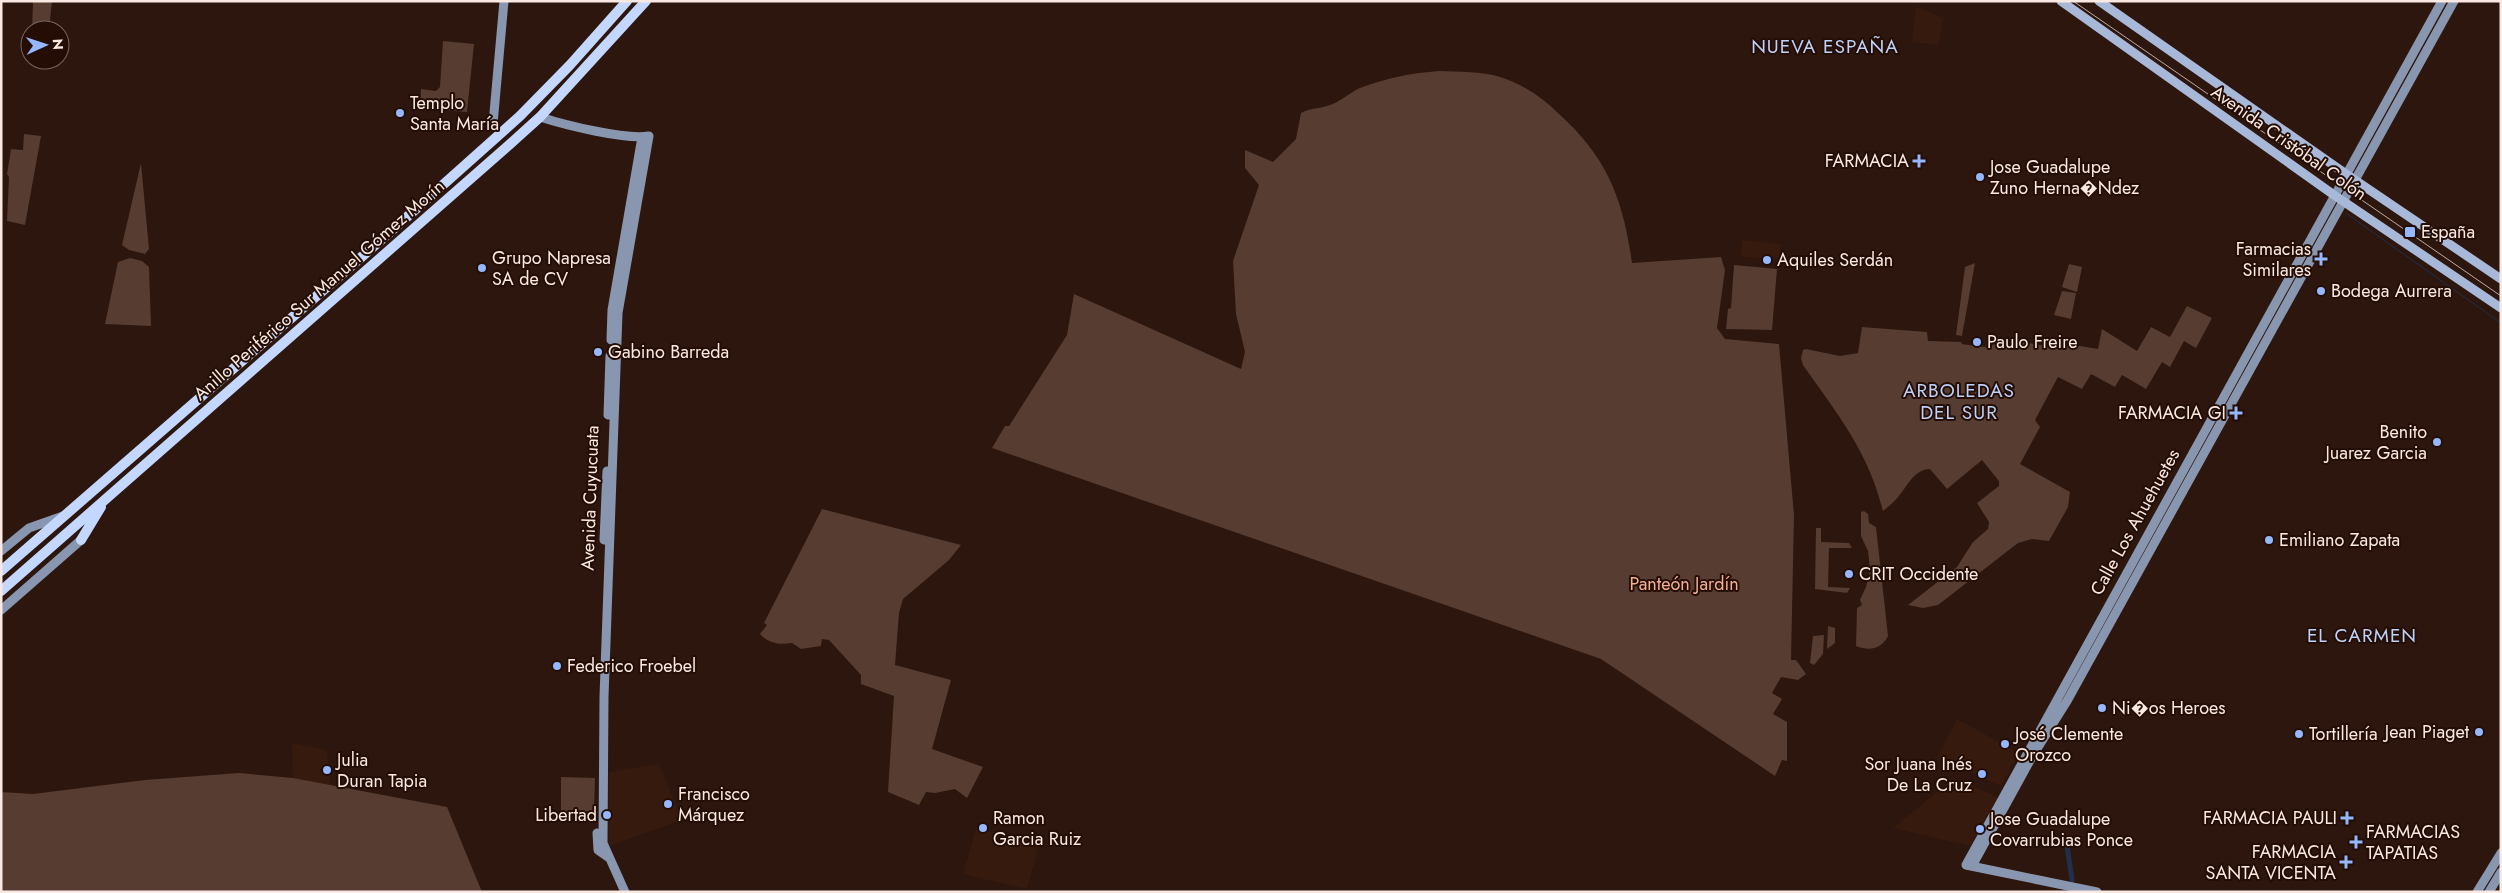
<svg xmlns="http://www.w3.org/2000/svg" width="2502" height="893" font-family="Jost,sans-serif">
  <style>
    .built { fill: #371a0e }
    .green { fill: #563c31 }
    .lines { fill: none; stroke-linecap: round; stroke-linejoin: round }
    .stream { stroke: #212f4e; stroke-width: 1 }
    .canal { stroke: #212f4e; stroke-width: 5 }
    .secondary { stroke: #8996af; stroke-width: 9 }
    .primary { stroke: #a8b8d9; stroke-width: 9 }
    .highway { stroke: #c4d8ff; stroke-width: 10 }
    .tram { stroke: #bdaaa3; stroke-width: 1 }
    .poi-dot { fill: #94b7fd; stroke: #230d05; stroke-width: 2 }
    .labels { text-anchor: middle; stroke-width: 4; stroke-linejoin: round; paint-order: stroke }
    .poi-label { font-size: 18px; fill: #fae9e3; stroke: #230d05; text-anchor: start }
    .street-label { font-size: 18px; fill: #fae9e3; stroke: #230d05 }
    .park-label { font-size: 18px; fill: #f4b095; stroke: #230d05 }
    .neighbourhood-label { font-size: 19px; letter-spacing: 1px; fill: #bdd1f9; stroke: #230d05 }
  </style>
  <rect width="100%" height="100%" fill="#2d160d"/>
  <!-- built -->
  <path class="built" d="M 1916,6 L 1943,18 L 1939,45 L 1912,42 Z
    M 1742,240 L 1781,244 L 1779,259 L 1741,257 Z
    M 1957,719 L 2019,753 L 2001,786 L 1937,758 Z
    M 292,743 L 327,750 L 330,785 L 293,778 Z
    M 659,764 L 682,820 L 609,846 L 609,772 Z
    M 1954,778 L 1998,797 L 1970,846 L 1893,828 Z
    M 976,828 L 1040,842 L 1027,889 L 963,874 Z"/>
  <!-- green -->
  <path class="green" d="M 33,1 L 52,1 L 49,30 L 32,30 Z
    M 443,41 L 474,44 L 467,112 L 420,108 L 421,89 L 436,91 L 440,87 Z
    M 1439,71 C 1459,72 1481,71 1500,77 C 1522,84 1542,97 1558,113 C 1607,157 1623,198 1632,263 L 1721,257 L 1725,270 L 1717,328 L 1725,339 L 1779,344 L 1794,515 L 1791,660 L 1796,660 L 1806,674 L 1798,680 L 1781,677 L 1772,693 L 1782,699 L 1773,714 L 1787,722 L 1787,761 L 1782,760 L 1775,776 L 1601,659 L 992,448 L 1005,426 L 1009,426 L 1067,335 L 1074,294 L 1241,369 L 1245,352 L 1236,314 L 1233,261 L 1259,185 L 1245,168 L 1245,150 L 1273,162 L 1296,139 L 1301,113 C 1310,108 1317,109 1327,106 C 1339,103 1349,93 1360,88 C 1386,78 1412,73 1439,71 Z
    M 24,134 L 41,136 L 25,225 L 7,221 L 9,177 L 7,174 L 11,149 L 23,150 Z
    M 141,163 L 149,249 L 145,254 L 129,250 L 122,245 Z
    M 130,258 L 142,261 L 149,267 L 151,326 L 105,324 L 118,262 Z
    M 1975,263 L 1962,336 L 1956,335 L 1965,267 Z
    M 2069,264 L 2082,267 L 2077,292 L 2062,287 Z
    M 1734,265 L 1777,269 L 1772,330 L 1726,329 L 1728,309 L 1731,308 Z
    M 2062,291 L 2076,293 L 2071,319 L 2054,315 Z
    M 2187,306 L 2212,318 L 2196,348 L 2184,341 L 2170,367 L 2162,362 L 2146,389 L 2122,375 L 2115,387 L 2091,374 L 2082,389 L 2058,377 L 2035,420 L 2040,427 L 2020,464 L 2070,492 L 2068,507 L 2049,541 L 2032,539 L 2018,543 L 1938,605 L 1923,608 L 1908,605 L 1957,567 L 1973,542 L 1988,529 L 1989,522 L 1977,503 L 1999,486 L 1999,481 L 1982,460 L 1947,489 L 1930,469 C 1914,469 1907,487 1898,497 C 1894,502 1888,507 1883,511 C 1868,451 1838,415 1803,365 L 1801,358 L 1803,350 L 1806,349 L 1840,356 L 1858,353 L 1862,327 L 1927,332 L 1928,341 L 1961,342 L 1962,344 L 1991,348 L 1996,337 L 2062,349 L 2068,344 L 2098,349 L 2102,329 L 2137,351 L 2151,327 L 2170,337 Z
    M 822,509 L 961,545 L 949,560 L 903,599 L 899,613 L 895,665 L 951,680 L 932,749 L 983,767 L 967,798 L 955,789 L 935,793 L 926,792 L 919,805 L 888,792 L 894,696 L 861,684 L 861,675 L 829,640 L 822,639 L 821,646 L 801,649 L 792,643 C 780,645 769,644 760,634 L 767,625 L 764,623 Z
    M 1864,511 L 1868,514 L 1869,523 L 1876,527 L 1888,636 C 1881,650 1869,651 1856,646 L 1857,608 L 1862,605 L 1860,600 L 1866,587 L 1870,570 L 1868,551 L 1861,536 L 1861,512 Z
    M 1816,528 L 1821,528 L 1821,542 L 1849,543 L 1852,548 L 1829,548 L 1828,587 L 1850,588 L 1847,593 L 1815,589 Z
    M 1828,626 L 1835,628 L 1835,643 L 1827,649 Z
    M 1824,635 L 1823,654 L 1814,665 L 1810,663 L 1813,636 Z
    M 239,773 L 293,778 L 447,807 L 482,892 L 1,892 L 1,792 L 33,794 L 145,780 Z
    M 561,777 L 595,778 L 594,811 L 561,813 Z"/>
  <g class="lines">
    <!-- stream -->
    <path class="stream" d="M 2347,214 L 2501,323"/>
    <!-- canal -->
    <path class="canal" d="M 2067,846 L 2072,880"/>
    <!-- secondary -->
    <path class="secondary" d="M 540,117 C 565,125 625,140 649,136 L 618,313 L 604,697 L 603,843 L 625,892
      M 493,124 L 504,1
      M 611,340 L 612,310 L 642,137
      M 608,415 L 610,356
      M 604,540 L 607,471
      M 1,551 L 29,528 L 63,516
      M 1,610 L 81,540
      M 597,833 L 598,850 L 608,857
      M 1972,866 L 2033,755 L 2067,701 L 2454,1
      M 2097,892 L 1966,865 L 2442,1
      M 2477,892 L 2501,853
      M 2489,892 L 2501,872"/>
    <!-- primary -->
    <path class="primary" d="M 2061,1 L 2334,195 L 2501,308
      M 2099,1 L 2346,174 L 2501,279"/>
    <!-- highway -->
    <path class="highway" d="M 81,540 L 101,507
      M 1,571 L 389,233 L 520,116 L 570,65 L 627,1
      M 1,591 L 509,145 L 540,117 L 646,1"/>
    <!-- tram -->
    <path class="tram" d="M 2073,1 L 2501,296"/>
  </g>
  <!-- markers -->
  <g class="poi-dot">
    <circle cx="400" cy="113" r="5"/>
    <path d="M1916.5 153.5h5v5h5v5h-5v5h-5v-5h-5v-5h5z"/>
    <circle cx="1980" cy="177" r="5"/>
    <rect x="2404" y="226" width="12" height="12" rx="2.5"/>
    <path d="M2318.5 251.5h5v5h5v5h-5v5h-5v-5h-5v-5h5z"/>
    <circle cx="1767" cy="260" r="5"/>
    <circle cx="482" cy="268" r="5"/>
    <circle cx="2321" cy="291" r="5"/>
    <circle cx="1977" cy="342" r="5"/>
    <circle cx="598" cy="352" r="5"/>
    <path d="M2233.5 405.5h5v5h5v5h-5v5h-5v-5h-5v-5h5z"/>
    <circle cx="2437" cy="442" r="5"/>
    <circle cx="2269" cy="540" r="5"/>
    <circle cx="1849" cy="574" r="5"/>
    <circle cx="557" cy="666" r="5"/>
    <circle cx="2102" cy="708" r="5"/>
    <circle cx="2479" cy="732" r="5"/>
    <circle cx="2299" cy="734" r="5"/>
    <circle cx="2005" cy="744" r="5"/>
    <circle cx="327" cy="770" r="5"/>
    <circle cx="1982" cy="774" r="5"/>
    <circle cx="668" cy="804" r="5"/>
    <circle cx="607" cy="815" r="5"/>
    <path d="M2344.5 810.5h5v5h5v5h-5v5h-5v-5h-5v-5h5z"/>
    <circle cx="983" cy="828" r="5"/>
    <circle cx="1980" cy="829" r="5"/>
    <path d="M2353.5 834.5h5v5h5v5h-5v5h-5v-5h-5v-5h5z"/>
    <path d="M2343.5 854.5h5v5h5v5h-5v5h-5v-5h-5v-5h5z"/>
  </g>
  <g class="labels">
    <!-- poi labels -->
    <g class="poi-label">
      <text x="410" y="109">Templo<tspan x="410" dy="21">Santa María</tspan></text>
      <text x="1909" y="167" text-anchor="end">FARMACIA</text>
      <text x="1990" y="173">Jose Guadalupe<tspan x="1990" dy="21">Zuno Herna�Ndez</tspan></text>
      <text x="2421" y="238">España</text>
      <text x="2311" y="255" text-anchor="end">Farmacias<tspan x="2311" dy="21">Similares</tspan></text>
      <text x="492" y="264">Grupo Napresa<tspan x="492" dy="21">SA de CV</tspan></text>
      <text x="1777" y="266">Aquiles Serdán</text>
      <text x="2331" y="297">Bodega Aurrera</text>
      <text x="1987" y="348">Paulo Freire</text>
      <text x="608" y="358">Gabino Barreda</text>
      <text x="2226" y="419" text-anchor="end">FARMACIA GI</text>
      <text x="2427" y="438" text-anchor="end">Benito<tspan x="2427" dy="21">Juarez Garcia</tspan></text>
      <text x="2279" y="546">Emiliano Zapata</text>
      <text x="1859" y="580">CRIT Occidente</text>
      <text x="567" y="672">Federico Froebel</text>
      <text x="2112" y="714">Ni�os Heroes</text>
      <text x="2469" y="738" text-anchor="end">Jean Piaget</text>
      <text x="2015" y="740">José Clemente<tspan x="2015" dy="21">Orozco</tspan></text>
      <text x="2309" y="740">Tortillería</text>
      <text x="337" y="766">Julia<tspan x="337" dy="21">Duran Tapia</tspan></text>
      <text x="1972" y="770" text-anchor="end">Sor Juana Inés<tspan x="1972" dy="21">De La Cruz</tspan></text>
      <text x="678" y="800">Francisco<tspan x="678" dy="21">Márquez</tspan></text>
      <text x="597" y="821" text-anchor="end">Libertad</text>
      <text x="993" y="824">Ramon<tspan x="993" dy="21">Garcia Ruiz</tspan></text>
      <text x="2337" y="824" text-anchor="end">FARMACIA PAULI</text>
      <text x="1990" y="825">Jose Guadalupe<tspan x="1990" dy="21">Covarrubias Ponce</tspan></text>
      <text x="2366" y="838">FARMACIAS<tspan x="2366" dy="21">TAPATIAS</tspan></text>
      <text x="2336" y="858" text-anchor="end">FARMACIA<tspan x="2336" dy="21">SANTA VICENTA</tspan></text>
    </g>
    <!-- street labels -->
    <g class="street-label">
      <text transform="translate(2289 143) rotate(35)" y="6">Avenida Cristóbal Colón</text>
      <text transform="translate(319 290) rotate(-41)" y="6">Anillo Periférico Sur Manuel Gómez Morín</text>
      <text transform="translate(590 498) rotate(-88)" y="6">Avenida Cuyucuata</text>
      <text transform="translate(2135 522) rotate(-61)" y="6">Calle Los Ahuehuetes</text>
    </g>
    <!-- park labels -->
    <g class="park-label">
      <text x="1684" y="590">Panteón Jardín</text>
    </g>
    <!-- neighbourhood labels -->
    <g class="neighbourhood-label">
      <text x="1825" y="53">NUEVA ESPAÑA</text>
      <text x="1959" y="397">ARBOLEDAS<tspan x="1959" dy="22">DEL SUR</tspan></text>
      <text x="2362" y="642">EL CARMEN</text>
    </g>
  </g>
  <!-- border -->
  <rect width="2502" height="893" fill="none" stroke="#fae9e3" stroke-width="5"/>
  <!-- north arrow -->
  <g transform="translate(45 45) rotate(87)"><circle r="24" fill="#230d05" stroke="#79655e"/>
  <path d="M0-4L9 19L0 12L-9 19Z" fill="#94b7fd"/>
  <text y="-8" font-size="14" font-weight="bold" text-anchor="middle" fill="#fae9e3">N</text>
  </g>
</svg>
